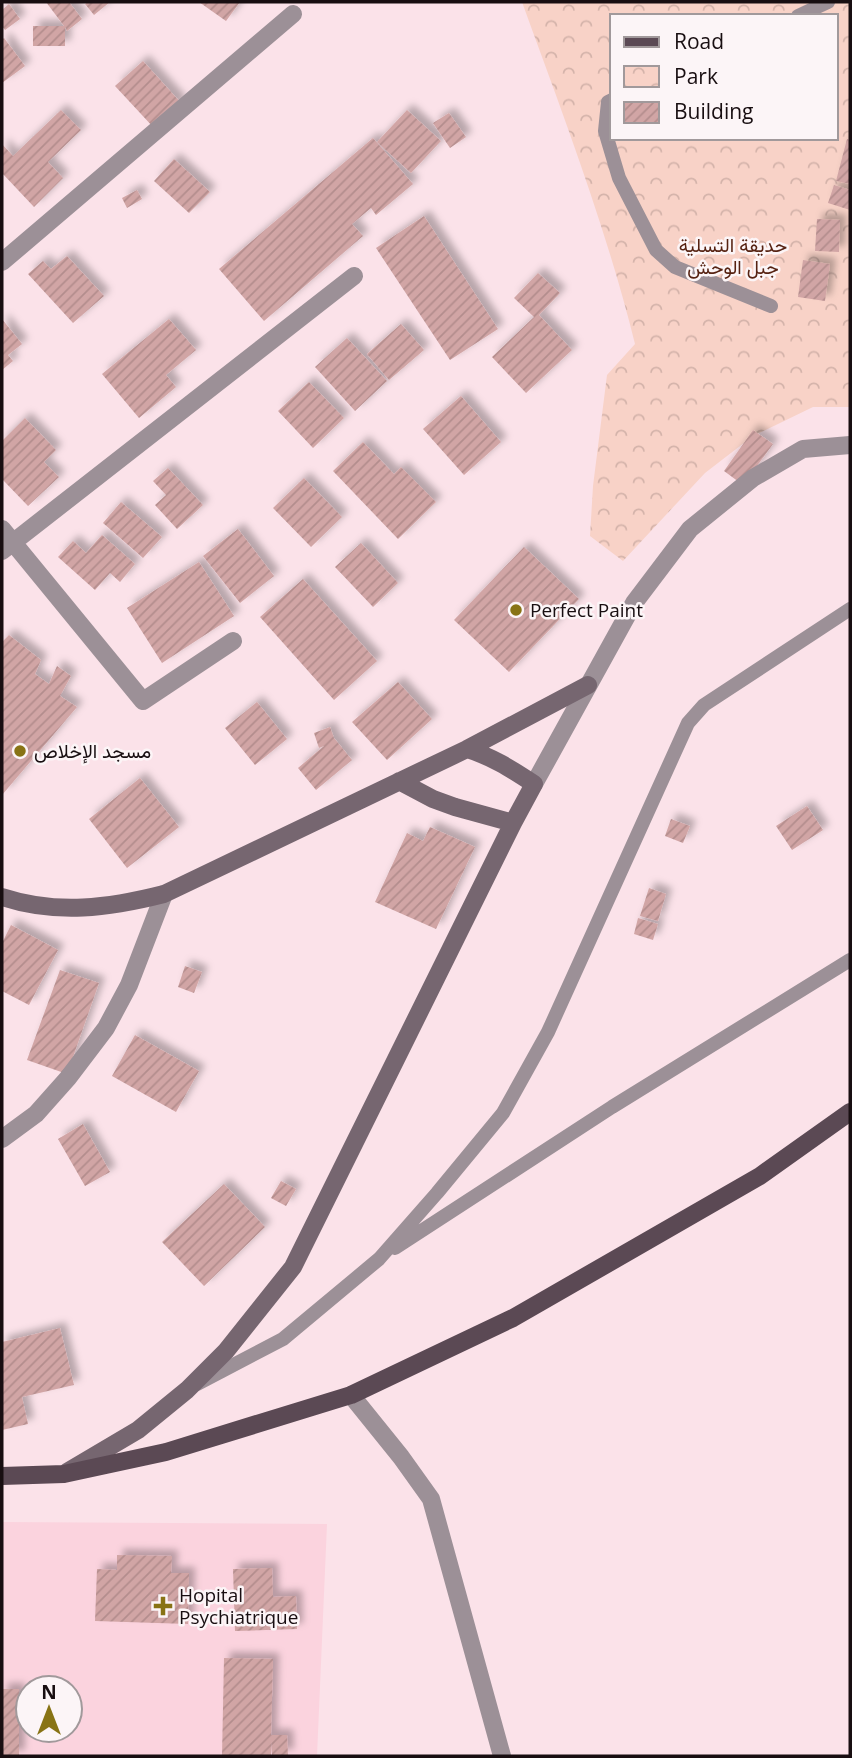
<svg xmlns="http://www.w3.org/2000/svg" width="852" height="1758" font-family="'Open Sans',Vazirmatn,sans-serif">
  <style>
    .built { fill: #fbd3de; fill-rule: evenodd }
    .park { fill: url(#park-crowns); fill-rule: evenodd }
    .building { fill: url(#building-hatch); filter: url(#shadow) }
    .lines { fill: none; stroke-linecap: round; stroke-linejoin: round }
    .lane { stroke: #9c9097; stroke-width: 14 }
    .street { stroke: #9c9097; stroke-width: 18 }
    .secondary { stroke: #766670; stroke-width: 18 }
    .primary { stroke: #5b4954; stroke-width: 18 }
    .poi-dot { fill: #887315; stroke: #fcf5f7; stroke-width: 2.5 }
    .labels { text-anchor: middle; stroke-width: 5; stroke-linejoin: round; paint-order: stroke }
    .park-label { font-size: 19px; fill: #562212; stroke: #fcf5f7 }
    .poi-label { font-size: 19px; fill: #180e11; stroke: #fcf5f7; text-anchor: start }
  </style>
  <defs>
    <pattern id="park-crowns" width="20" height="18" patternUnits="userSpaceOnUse" patternTransform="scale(1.75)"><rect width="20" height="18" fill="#f8d2c7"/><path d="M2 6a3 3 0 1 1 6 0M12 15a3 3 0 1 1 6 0" fill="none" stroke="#d4b3aa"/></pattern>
    <pattern id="building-hatch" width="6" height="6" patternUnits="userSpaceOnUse" patternTransform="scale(1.75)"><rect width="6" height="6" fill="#d1a5a5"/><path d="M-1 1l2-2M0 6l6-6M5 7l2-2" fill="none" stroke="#b38d8d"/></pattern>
    <filter id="shadow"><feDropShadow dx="6" dy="-6" stdDeviation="3.5" flood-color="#0004"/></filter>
  </defs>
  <rect width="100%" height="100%" fill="#fbe2e9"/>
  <!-- built -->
  <path class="built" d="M 2,1522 L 327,1524 L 317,1756 L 2,1756 ZM 28,1688 L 70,1688 L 70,1730 L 28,1730 Z"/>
  <!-- park -->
  <path class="park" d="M 522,2 L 850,2 L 850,407 L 813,407 L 753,436 L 705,473 L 623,561 L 590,536 L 593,486 L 607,375 L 635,344 C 606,227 563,115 522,2 ZM 612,16 L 836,16 L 836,138 L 612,138 Z"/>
  <!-- building -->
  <path class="building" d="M 46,2 L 69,2 L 82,19 L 67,31 L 65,27 L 65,46 L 33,46 L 33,26 L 64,26 Z
    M 88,2 L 110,2 L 94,15 L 85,4 Z
    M 199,2 L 240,2 L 226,21 Z
    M 9,4 L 20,19 L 5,30 L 2,26 L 2,10 Z
    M 4,38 L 25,66 L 2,83 L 2,40 Z
    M 143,61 L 181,103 L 154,128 L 115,86 Z
    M 61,110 L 81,130 L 48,162 L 63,178 L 34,207 L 2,173 L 2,144 L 13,156 Z
    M 407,110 L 441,141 L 411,173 L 377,142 Z
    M 449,113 L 466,137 L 450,148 L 433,123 Z
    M 373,138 L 413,184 L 376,215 L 371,208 L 352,224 L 363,236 L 264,321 L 219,269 Z
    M 847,139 L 850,140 L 850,184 L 836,181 Z
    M 174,159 L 210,192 L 189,213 L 154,181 Z
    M 834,185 L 850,190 L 850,210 L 828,203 Z
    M 137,190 L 142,199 L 127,208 L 122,198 Z
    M 424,216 L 498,329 L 450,360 L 376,248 Z
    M 817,219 L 840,220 L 839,252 L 815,251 Z
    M 67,256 L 104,296 L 73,323 L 28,274 L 43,261 L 51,269 Z
    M 803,260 L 830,264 L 825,301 L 798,297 Z
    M 538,273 L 560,293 L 539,315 L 572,350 L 526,393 L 492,357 L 534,317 L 514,298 Z
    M 2,319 L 22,344 L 8,355 L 13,361 L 2,370 Z
    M 169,319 L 196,350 L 166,375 L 176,387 L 139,418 L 102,374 Z
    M 401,324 L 424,350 L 389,380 L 367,354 Z
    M 347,338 L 387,381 L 355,411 L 315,367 Z
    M 309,382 L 344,418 L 313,448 L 278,411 Z
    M 461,396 L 501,442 L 464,475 L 423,429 Z
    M 25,418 L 56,450 L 44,462 L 59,477 L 28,506 L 2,479 L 2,441 Z
    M 753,430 L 773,444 L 743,485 L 724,471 Z
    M 363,442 L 394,474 L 401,467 L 436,502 L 398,539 L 333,471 Z
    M 168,468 L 203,505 L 177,529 L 155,505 L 166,495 L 153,481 Z
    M 304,478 L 342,517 L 311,547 L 273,508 Z
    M 121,502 L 162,537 L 143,558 L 103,523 Z
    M 238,529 L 274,576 L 240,603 L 203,556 Z
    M 102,535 L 135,564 L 120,582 L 110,573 L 95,590 L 58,557 L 73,541 L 86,553 Z
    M 361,543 L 398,583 L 373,607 L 335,567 Z
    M 524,547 L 579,599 L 509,672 L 454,620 Z
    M 199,562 L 234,616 L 162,663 L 127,608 Z
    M 303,579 L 377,661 L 334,700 L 260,617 Z
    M 9,635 L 41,660 L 35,674 L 49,684 L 57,666 L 71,676 L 60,696 L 77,707 L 2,795 L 2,642 Z
    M 398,682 L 432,719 L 387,760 L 352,722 Z
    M 257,702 L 287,739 L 255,765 L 225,728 Z
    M 330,727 L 334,738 L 352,760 L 316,790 L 298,768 L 324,746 L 319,748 L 314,733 Z
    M 140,778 L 179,827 L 127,868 L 89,819 Z
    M 807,806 L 823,830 L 792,850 L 776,826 Z
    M 671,819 L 690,826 L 683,843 L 665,836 Z
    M 430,827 L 475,847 L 436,929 L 375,902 L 407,833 L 423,841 Z
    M 649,888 L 666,894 L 658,921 L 640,916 Z
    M 638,918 L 658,924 L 653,940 L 634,934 Z
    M 11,925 L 58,950 L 29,1005 L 2,991 L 2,943 Z
    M 185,966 L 202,972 L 194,993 L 178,987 Z
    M 60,970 L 99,983 L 67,1074 L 27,1060 Z
    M 135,1035 L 199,1071 L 176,1112 L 112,1076 Z
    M 83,1124 L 110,1172 L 85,1186 L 58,1139 Z
    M 281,1181 L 296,1189 L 286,1206 L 271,1198 Z
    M 224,1184 L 265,1227 L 204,1286 L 162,1242 Z
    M 60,1328 L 74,1385 L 22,1397 L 28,1424 L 2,1430 L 2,1342 Z
    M 117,1555 L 172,1556 L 171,1573 L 189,1573 L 188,1624 L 95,1621 L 97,1569 L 117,1570 Z
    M 272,1568 L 273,1597 L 296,1596 L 297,1629 L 235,1631 L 233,1569 Z
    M 224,1658 L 273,1659 L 271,1735 L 287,1735 L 288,1755 L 272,1755 L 271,1741 L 271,1756 L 222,1756 Z
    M 2,1689 L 19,1689 L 19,1756 L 2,1756 Z"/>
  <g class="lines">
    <!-- lane -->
    <path class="lane" d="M 798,16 L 828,2
      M 612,100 L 608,102 L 605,131 L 619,178 L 656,250 L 675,267 L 771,306
      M 395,1248 L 612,1107 L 850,960
      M 197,1384 L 283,1339 L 379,1259 L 437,1193 L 503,1113 L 548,1032 L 688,723 L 704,705 L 850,609"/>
    <!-- street -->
    <path class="street" d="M 2,262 L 293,14
      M 2,529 L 143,701 L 233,641
      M 2,551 L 354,276
      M 534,784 L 634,603 L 690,529 L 753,478 L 803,449 L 850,445
      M 2,1139 L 36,1114 L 68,1078 L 106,1028 L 129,985 L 164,894
      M 351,1395 L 401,1457 L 431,1499 L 502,1756"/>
    <!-- secondary -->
    <path class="secondary" d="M 467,749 L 588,685
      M 399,781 L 433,799 L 455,807 L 513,823
      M 2,897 C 57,915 109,908 164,894 L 467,749 C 493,757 511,769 534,784 L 513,823 L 293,1267 L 226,1351 L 187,1390 L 138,1430 L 67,1472"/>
    <!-- primary -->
    <path class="primary" d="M 2,1476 L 64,1474 L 166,1452 L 351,1395 L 513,1318 L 760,1176 L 850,1112"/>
  </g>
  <!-- markers -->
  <g class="poi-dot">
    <circle cx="516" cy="610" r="7"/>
    <circle cx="20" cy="751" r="7"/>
    <path d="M159.5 1595.5h7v7h7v7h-7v7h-7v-7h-7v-7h7z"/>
  </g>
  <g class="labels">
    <!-- park labels -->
    <g class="park-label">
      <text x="733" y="252">حديقة التسلية<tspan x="733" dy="22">جبل الوحش</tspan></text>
    </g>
    <!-- poi labels -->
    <g class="poi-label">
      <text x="530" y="617">Perfect Paint</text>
      <text x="34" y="758">مسجد الإخلاص</text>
      <text x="179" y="1602">Hopital<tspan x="179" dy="22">Psychiatrique</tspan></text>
    </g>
  </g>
  <!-- border -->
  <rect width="852" height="1758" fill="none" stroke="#180e11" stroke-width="7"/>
  <!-- legend -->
  <rect x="610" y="14" width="228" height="126" fill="#fcf5f7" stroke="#a1999b" stroke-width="2"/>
  <rect x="624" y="37" width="35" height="10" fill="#5b4954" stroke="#a1999b" stroke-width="2"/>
  <text x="674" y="49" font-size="21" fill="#180e11">Road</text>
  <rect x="624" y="66" width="35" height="21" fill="url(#park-crowns)" stroke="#a1999b" stroke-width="2"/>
  <text x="674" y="84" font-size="21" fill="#180e11">Park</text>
  <rect x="624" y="102" width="35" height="21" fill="url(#building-hatch)" stroke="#a1999b" stroke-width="2"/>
  <text x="674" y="119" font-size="21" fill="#180e11">Building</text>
  <!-- north arrow -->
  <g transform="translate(49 1709)"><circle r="33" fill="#fcf5f7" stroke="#a1999b" stroke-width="2"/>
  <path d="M0-5L12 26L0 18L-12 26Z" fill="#887315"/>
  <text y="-10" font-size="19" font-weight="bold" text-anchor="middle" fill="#180e11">N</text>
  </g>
</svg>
